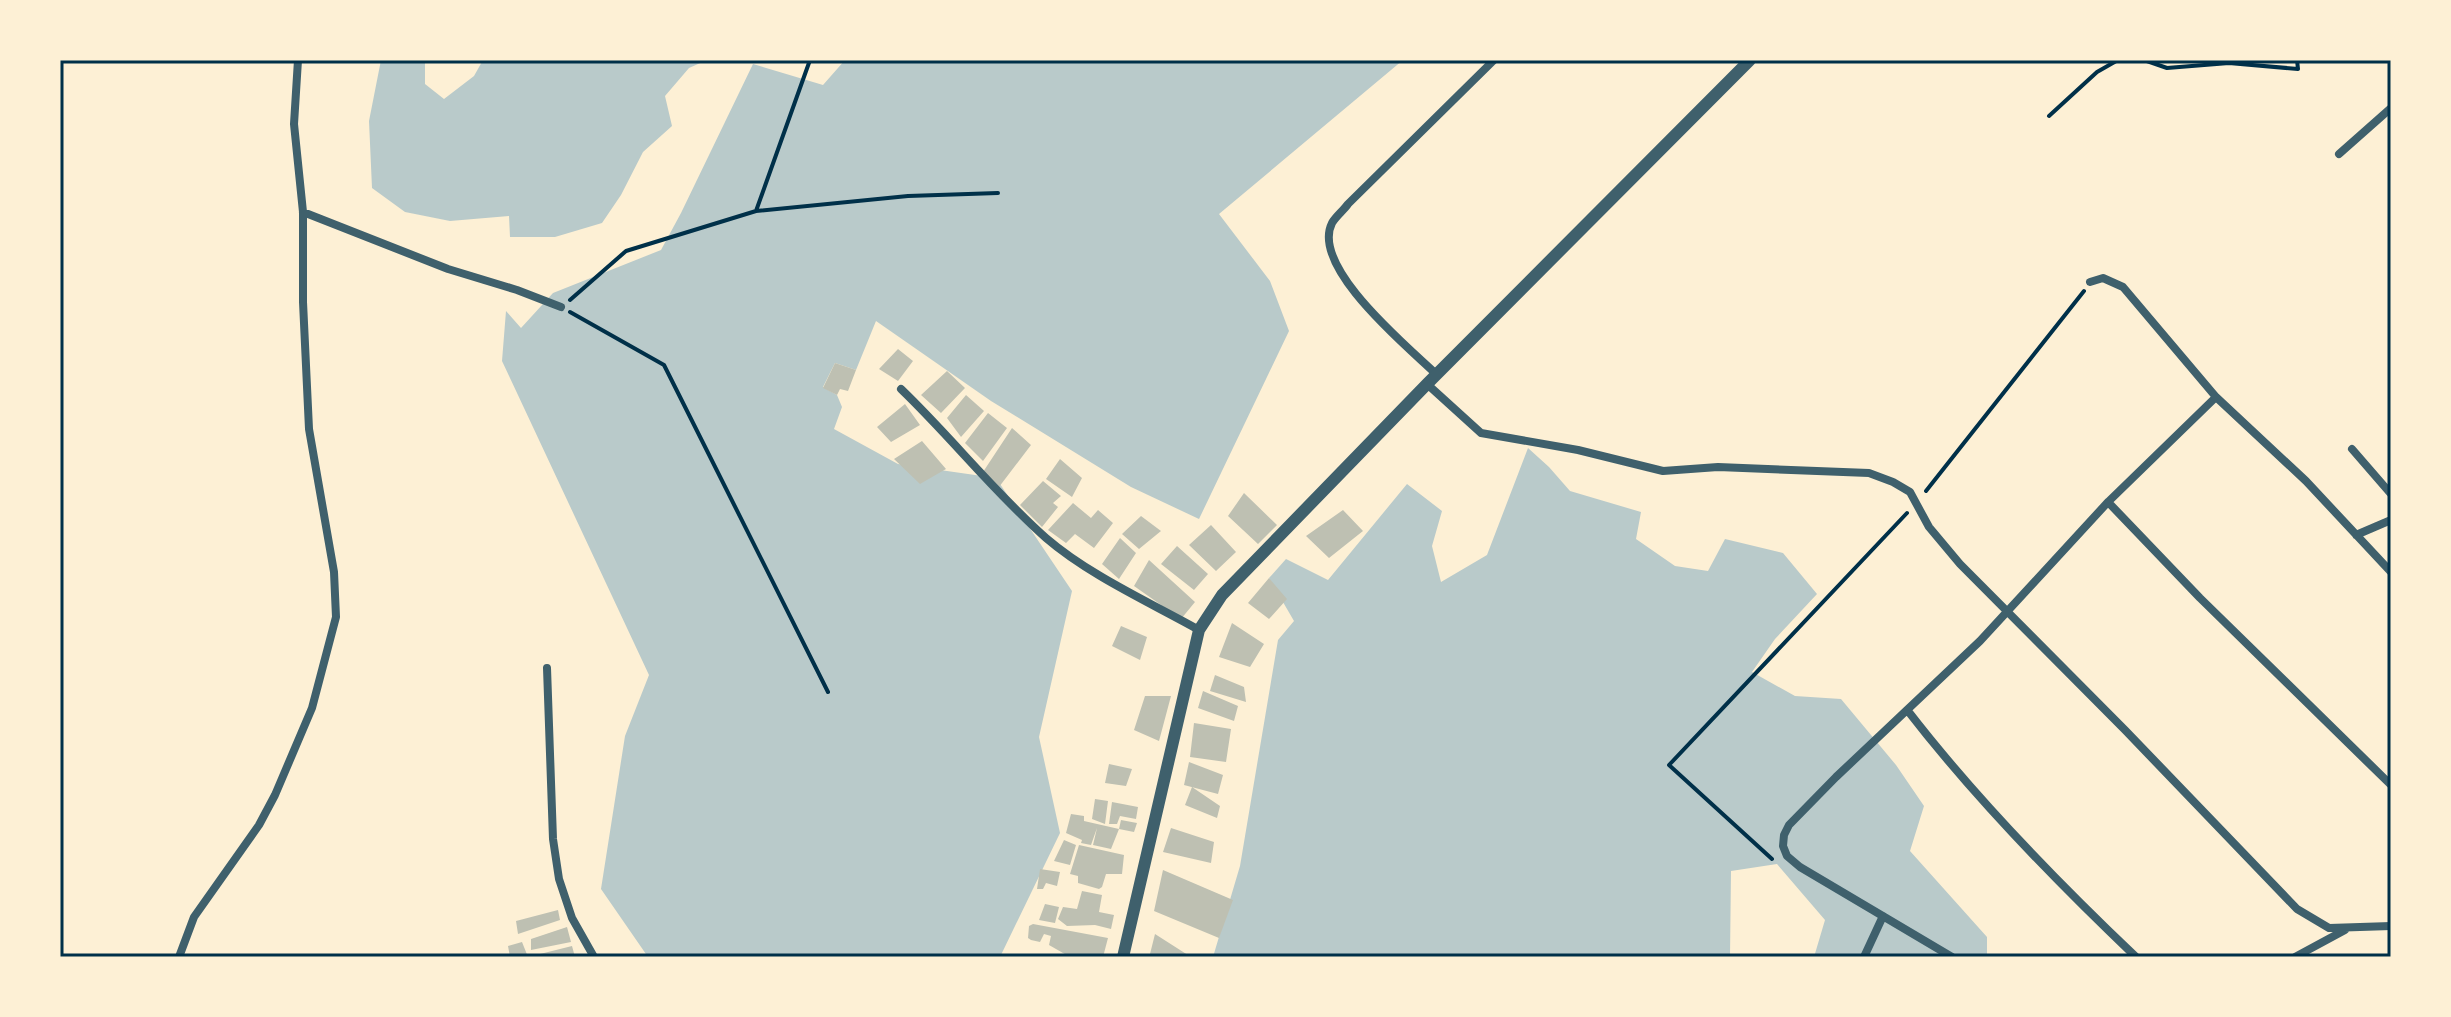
<svg xmlns="http://www.w3.org/2000/svg" width="2451" height="1017" font-family="'Roboto Serif',serif">
  <style>
    .green { fill: #b9caca }
    .building { fill: #bec0b2 }
    .lines { fill: none; stroke-linecap: round; stroke-linejoin: round }
    .path { stroke: #003049; stroke-width: 4 }
    .minor { stroke: #3f606c; stroke-width: 8 }
    .tertiary { stroke: #3f606c; stroke-width: 12 }
    .neatline { fill: none; stroke: #003049; stroke-width: 3 }
  </style>
  <rect width="100%" height="100%" fill="#fdf0d5"/>
  <!-- green -->
  <path class="green" d="M 381,60 L 425,60 L 425,84 L 444,99 L 474,76 L 483,60 L 707,60 L 689,68 L 665,96 L 672,126 L 643,152 L 621,195 L 602,223 L 555,237 L 510,237 L 509,216 L 450,221 L 405,212 L 372,188 L 369,121 Z
    M 845,60 L 1403,60 L 1219,214 L 1270,281 L 1289,331 L 1199,519 L 1131,487 L 991,401 L 876,321 L 856,370 L 835,363 L 823,387 L 837,395 L 842,407 L 834,429 L 898,464 L 996,478 L 1072,591 L 1039,737 L 1060,833 L 1000,957 L 648,957 L 601,889 L 625,736 L 649,675 L 502,361 L 506,311 L 521,328 L 553,293 L 661,250 L 681,213 L 753,64 L 823,85 Z
    M 1528,448 L 1549,467 L 1570,491 L 1641,512 L 1636,539 L 1675,566 L 1708,571 L 1725,539 L 1783,553 L 1817,594 L 1775,639 L 1752,672 L 1795,696 L 1841,699 L 1896,765 L 1924,806 L 1910,851 L 1987,937 L 1987,957 L 1814,957 L 1825,920 L 1777,864 L 1731,871 L 1730,957 L 1213,957 L 1240,866 L 1278,640 L 1294,621 L 1269,578 L 1286,559 L 1328,580 L 1407,484 L 1442,511 L 1432,546 L 1441,582 L 1487,555 Z"/>
  <!-- building -->
  <path class="building" d="M 898,349 L 913,361 L 898,381 L 879,369 Z
    M 835,363 L 856,370 L 848,391 L 840,389 L 837,395 L 823,388 Z
    M 947,371 L 965,388 L 941,413 L 921,395 Z
    M 966,395 L 984,411 L 961,437 L 947,418 Z
    M 905,404 L 920,425 L 891,442 L 877,427 Z
    M 988,413 L 1007,428 L 983,461 L 965,443 Z
    M 1012,428 L 1031,445 L 999,487 L 983,472 Z
    M 922,441 L 946,469 L 920,484 L 894,459 Z
    M 1060,459 L 1082,478 L 1072,497 L 1046,479 Z
    M 1043,481 L 1061,496 L 1053,503 L 1058,507 L 1042,527 L 1020,505 Z
    M 1244,493 L 1277,525 L 1258,544 L 1228,516 Z
    M 1073,503 L 1091,518 L 1098,510 L 1113,523 L 1094,548 L 1075,534 L 1066,543 L 1048,530 Z
    M 1343,510 L 1363,531 L 1329,558 L 1306,536 Z
    M 1141,516 L 1161,531 L 1139,549 L 1122,534 Z
    M 1211,525 L 1236,552 L 1216,571 L 1189,545 Z
    M 1120,538 L 1136,553 L 1119,579 L 1102,564 Z
    M 1177,546 L 1208,574 L 1194,590 L 1161,564 Z
    M 1149,560 L 1195,602 L 1181,619 L 1134,586 Z
    M 1269,578 L 1287,599 L 1269,619 L 1248,603 Z
    M 1232,623 L 1264,644 L 1250,667 L 1219,657 Z
    M 1121,626 L 1147,637 L 1140,660 L 1112,646 Z
    M 1215,675 L 1244,687 L 1246,702 L 1210,691 Z
    M 1203,691 L 1238,706 L 1234,721 L 1198,708 Z
    M 1145,696 L 1171,696 L 1159,741 L 1134,730 Z
    M 1194,723 L 1231,729 L 1226,762 L 1190,757 Z
    M 1189,762 L 1223,775 L 1218,794 L 1184,785 Z
    M 1109,764 L 1132,769 L 1126,786 L 1105,783 Z
    M 1192,787 L 1220,806 L 1217,818 L 1185,805 Z
    M 1095,799 L 1108,801 L 1105,824 L 1092,819 Z
    M 1112,802 L 1138,807 L 1136,819 L 1120,816 L 1117,824 L 1109,824 Z
    M 1071,814 L 1084,816 L 1084,821 L 1119,829 L 1111,849 L 1093,845 L 1097,828 L 1091,845 L 1081,843 L 1082,840 L 1066,833 Z
    M 1121,820 L 1137,823 L 1134,832 L 1119,829 Z
    M 1171,828 L 1214,842 L 1211,863 L 1163,852 Z
    M 1064,840 L 1076,845 L 1070,865 L 1054,861 Z
    M 1079,845 L 1124,855 L 1122,874 L 1106,874 L 1102,887 L 1099,889 L 1078,883 L 1078,876 L 1070,874 Z
    M 1040,869 L 1060,872 L 1057,886 L 1046,883 L 1043,889 L 1037,889 Z
    M 1163,870 L 1233,900 L 1219,938 L 1154,911 Z
    M 1082,891 L 1102,895 L 1099,912 L 1114,915 L 1111,929 L 1095,925 L 1067,926 L 1058,919 L 1063,907 L 1077,909 Z
    M 1045,904 L 1059,907 L 1055,923 L 1039,920 Z
    M 558,910 L 560,920 L 518,934 L 516,921 Z
    M 1033,924 L 1108,938 L 1103,957 L 1082,957 L 1082,954 L 1081,957 L 1070,957 L 1049,945 L 1051,936 L 1044,934 L 1040,942 L 1031,940 L 1028,938 L 1029,926 Z
    M 567,927 L 571,942 L 531,950 L 531,939 Z
    M 1155,934 L 1191,957 L 1155,957 L 1150,954 Z
    M 522,942 L 528,957 L 510,957 L 508,946 Z
    M 572,946 L 575,957 L 532,957 L 532,956 Z"/>
  <g class="lines">
    <!-- path -->
    <path class="path" d="M 2144,60 L 2167,68 L 2229,63 L 2298,69 L 2297,60
      M 2049,116 L 2097,72 L 2118,60
      M 756,211 L 908,196 L 998,193
      M 570,300 L 626,251 L 756,211 L 810,60
      M 570,312 L 664,365 L 828,692
      M 1926,491 L 2084,291
      M 1772,859 L 1669,765 L 1907,513"/>
    <!-- minor -->
    <path class="minor" d="M 2339,154 L 2391,108
      M 303,212 L 448,269 L 517,290 L 561,307
      M 2090,282 L 2103,278 L 2123,287 L 2216,397 L 2306,481 L 2391,572
      M 1436,374 C 1408,347 1310,267 1332,223 C 1336,216 1344,210 1348,204 L 1494,60
      M 1427,384 L 1481,433 L 1578,450 L 1663,471 L 1718,467 L 1869,473 L 1893,482 L 1910,492 L 1929,527 L 1960,564 L 2125,730 L 2297,909 L 2329,928 L 2391,926
      M 901,389 C 951,437 994,492 1046,538 C 1089,575 1149,602 1199,630
      M 2352,449 L 2391,494
      M 2108,502 L 2200,598 L 2391,785
      M 2356,535 L 2391,520
      M 547,668 L 553,839 L 559,879 L 572,918 L 594,957
      M 1908,711 C 1976,799 2055,880 2136,957
      M 179,957 L 194,917 L 259,825 L 275,795 L 312,708 L 336,617 L 334,572 L 309,429 L 303,302 L 303,212 L 294,124 L 298,60
      M 1864,957 L 1883,916
      M 1952,957 L 1800,867 L 1787,856 L 1783,846 L 1784,835 L 1789,825 L 1836,777 L 1980,641 L 2108,502 L 2216,397
      M 2295,957 L 2345,930"/>
    <!-- tertiary -->
    <path class="tertiary" d="M 1123,957 L 1199,630 L 1222,595 L 1427,384 L 1750,60"/>
  </g>
  <!-- border -->
  <rect width="2451" height="1017" fill="none" stroke="#fdf0d5" stroke-width="124"/>
  <rect x="62" y="62" width="2327" height="893" class="neatline"/>
</svg>
